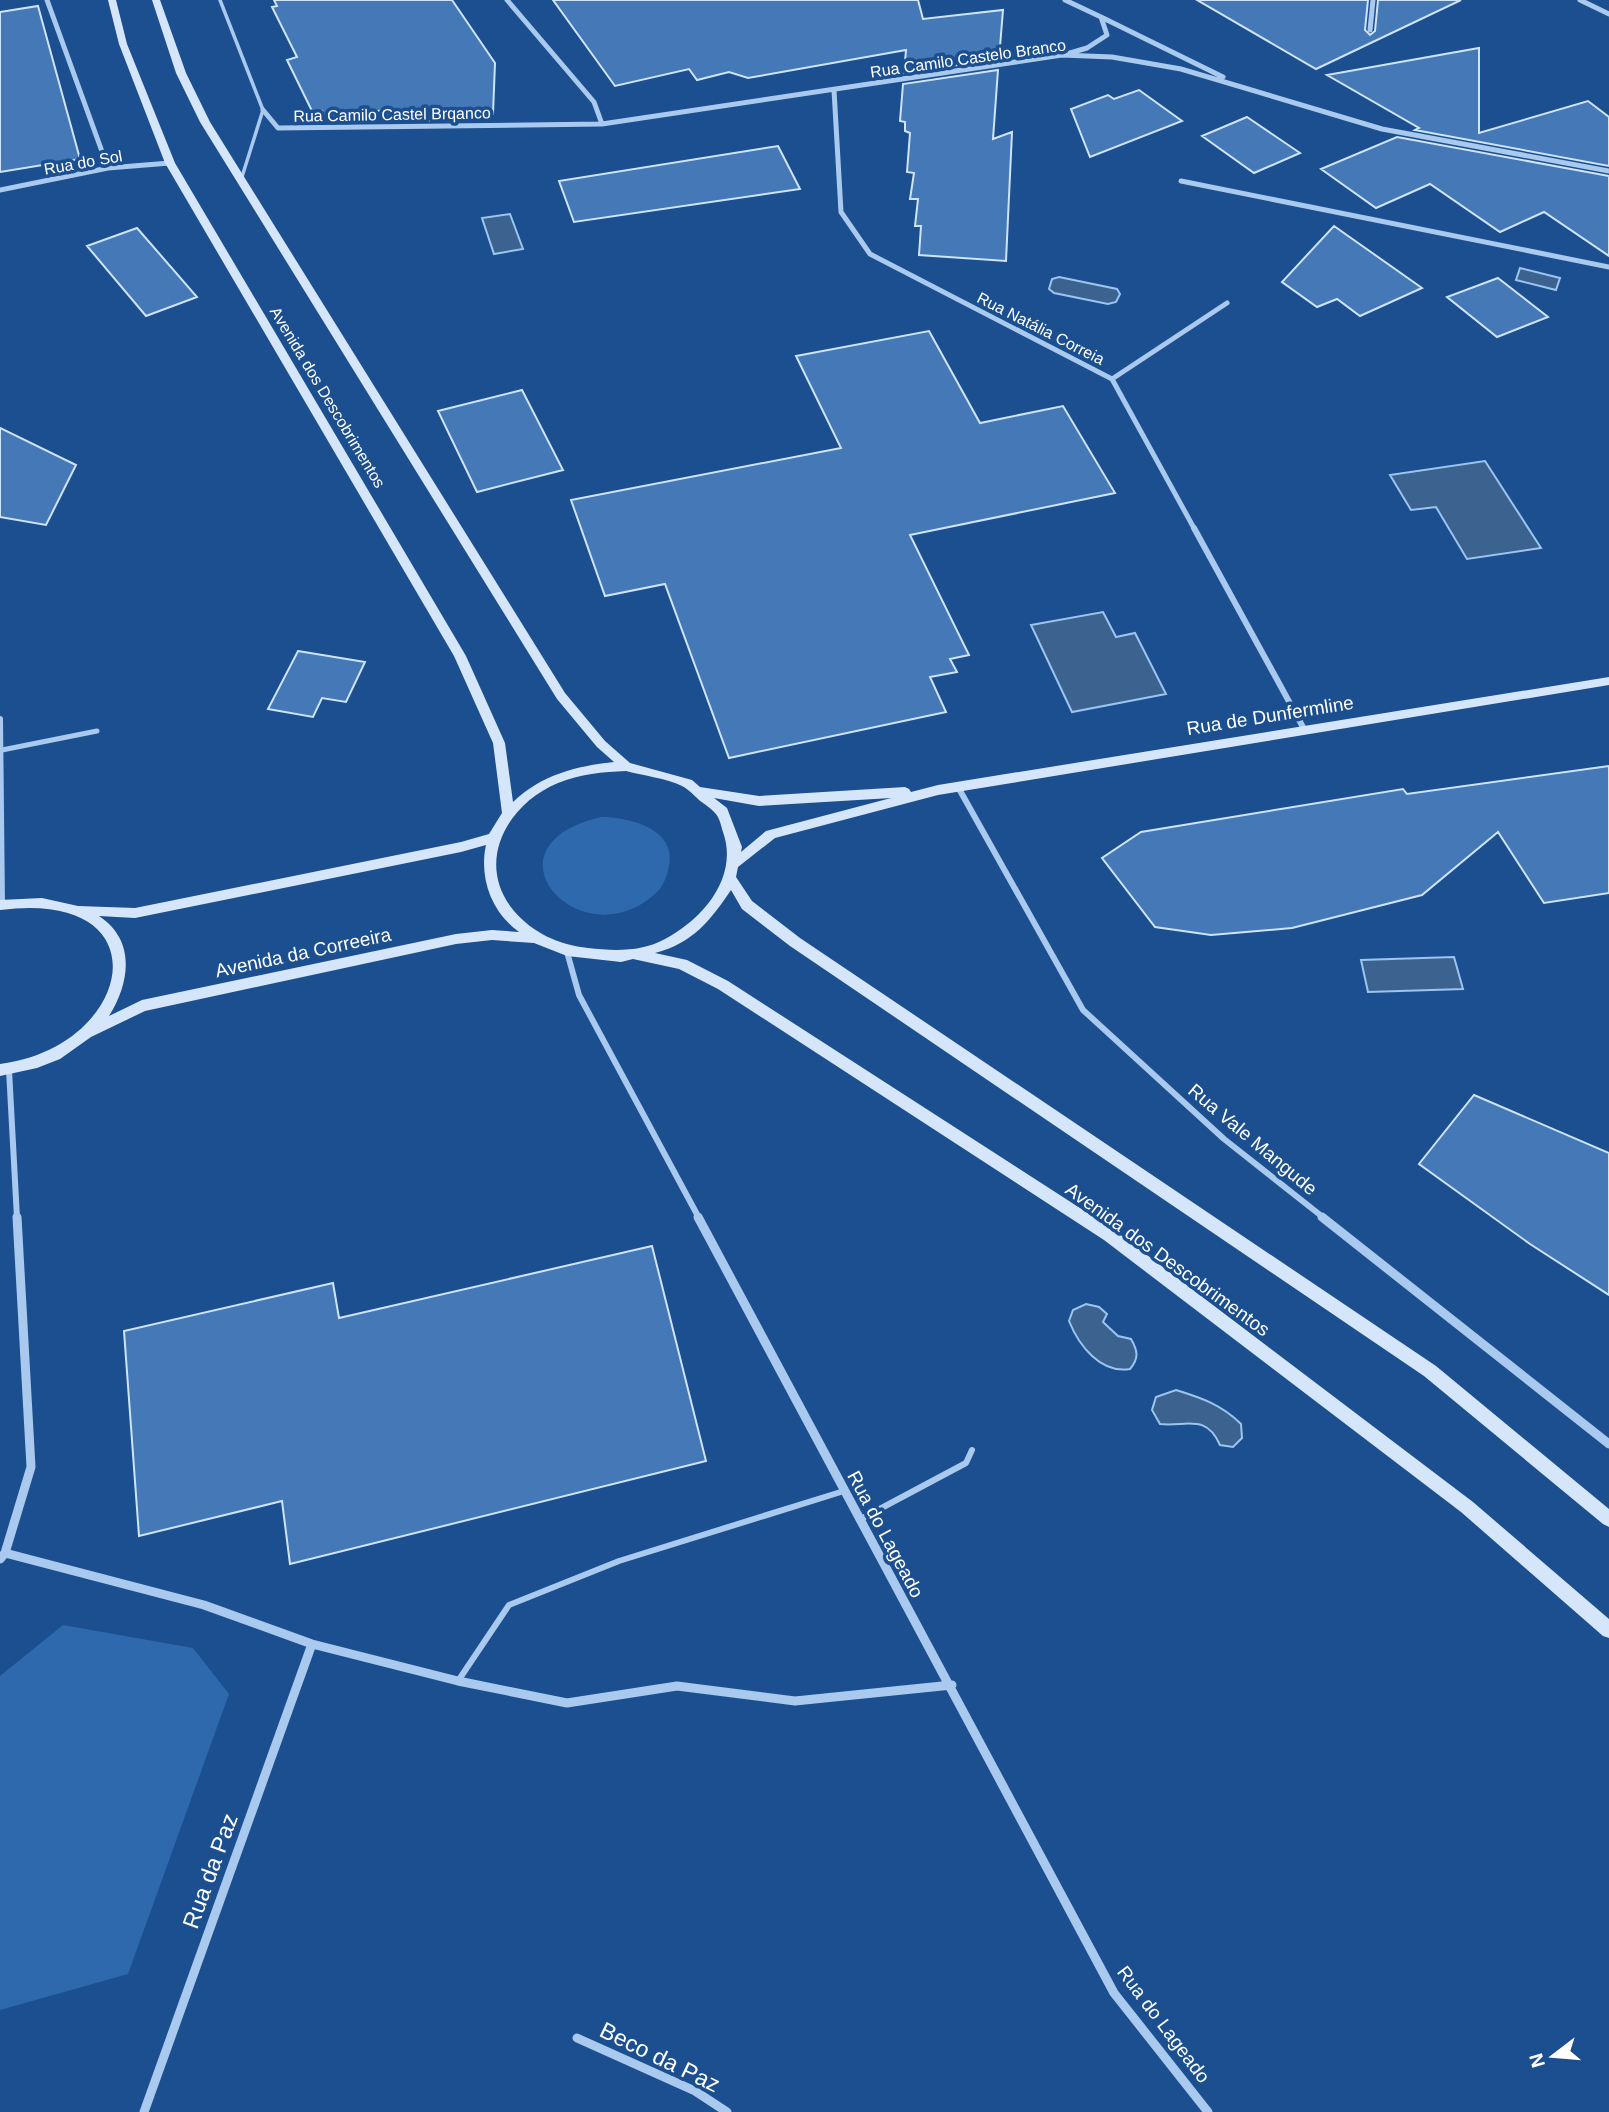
<svg xmlns="http://www.w3.org/2000/svg" width="1609" height="2112" font-family="Arial,sans-serif">
  <style>
    .green { fill: #2e69ad }
    .water { fill: #3c6290; stroke: #9cc4f0; stroke-width: 2 }
    .building { fill: #4478b7; stroke: #cfe3fa; stroke-width: 2 }
    .lines { fill: none; stroke-linecap: round; stroke-linejoin: round }
    .lane-far2 { stroke: #a9c9ee; stroke-width: 3.5 }
    .lane-far1 { stroke: #a9c9ee; stroke-width: 5 }
    .lane { stroke: #a9c9ee; stroke-width: 6 }
    .street-far2 { stroke: #a9c9ee; stroke-width: 5 }
    .street-far1 { stroke: #a9c9ee; stroke-width: 6 }
    .street { stroke: #a9c9ee; stroke-width: 9 }
    .secondary { fill: #d6e6fa; fill-rule: evenodd }
    .labels { text-anchor: middle; stroke-width: 7; stroke-linejoin: round; paint-order: stroke }
    .far-street-label { font-size: 16px; fill: #fff; stroke: #1b4f8f }
    .street-label { font-size: 19px; fill: #fff; stroke: #1b4f8f }
    .near-street-label { font-size: 23px; fill: #fff; stroke: #1b4f8f }
  </style>
  <rect width="100%" height="100%" fill="#1b4f8f"/>
  <!-- green -->
  <path class="green" d="M 601,817 C 628,817 677,828 669,866 C 667,877 663,887 655,894 C 580,961 476,846 601,817 Z
    M 63,1625 L 193,1648 L 229,1694 L 128,1974 L 0,2010 L 0,1676 Z"/>
  <!-- water -->
  <path class="water" d="M 510,214 L 523,249 L 494,254 L 482,218 Z
    M 1520,268 L 1560,278 L 1556,290 L 1516,280 Z
    M 1059,277 L 1117,289 L 1120,294 L 1116,302 L 1108,304 L 1054,293 L 1049,289 L 1052,279 Z
    M 1485,461 L 1541,548 L 1467,559 L 1436,507 L 1411,510 L 1390,475 Z
    M 1103,612 L 1116,637 L 1135,633 L 1166,694 L 1072,712 L 1031,625 Z
    M 1454,957 L 1463,989 L 1368,992 L 1361,960 Z
    M 1086,1304 L 1099,1307 L 1107,1314 L 1103,1322 L 1118,1336 L 1131,1339 C 1138,1351 1139,1358 1130,1369 C 1101,1374 1079,1346 1069,1321 L 1073,1310 Z
    M 1176,1390 C 1202,1398 1222,1405 1241,1424 L 1242,1438 L 1233,1447 L 1220,1445 C 1206,1413 1186,1427 1160,1424 L 1152,1410 L 1156,1397 Z"/>
  <!-- building -->
  <path class="building" d="M 274,0 L 452,0 L 495,63 L 493,114 L 468,120 L 387,121 L 384,110 L 324,120 L 322,111 L 313,113 L 287,60 L 297,57 L 272,7 L 277,6 Z
    M 553,0 L 918,0 L 923,19 L 1003,10 L 999,59 L 904,73 L 906,50 L 748,78 L 729,72 L 697,80 L 689,69 L 615,86 Z
    M 1197,0 L 1368,0 L 1365,30 L 1370,35 L 1375,31 L 1378,0 L 1461,0 L 1316,69 Z
    M 38,6 L 80,159 L 0,172 L 0,12 Z
    M 1479,48 L 1479,133 L 1588,101 L 1609,117 L 1609,166 L 1415,130 L 1419,128 L 1327,75 Z
    M 998,70 L 993,139 L 1012,132 L 1006,261 L 919,255 L 921,226 L 915,226 L 918,199 L 910,199 L 914,173 L 907,172 L 910,133 L 905,131 L 905,122 L 900,121 L 903,84 Z
    M 1139,90 L 1182,121 L 1090,157 L 1071,109 L 1108,95 L 1114,99 Z
    M 1247,117 L 1300,153 L 1254,173 L 1202,136 Z
    M 1397,137 L 1609,176 L 1609,256 L 1544,212 L 1500,232 L 1430,184 L 1376,208 L 1321,169 Z
    M 778,146 L 800,189 L 574,222 L 559,181 Z
    M 1334,226 L 1422,288 L 1360,316 L 1337,299 L 1317,307 L 1282,282 Z
    M 137,228 L 197,297 L 146,316 L 87,246 Z
    M 1498,278 L 1548,317 L 1497,337 L 1447,297 Z
    M 929,331 L 980,423 L 1063,406 L 1115,493 L 910,535 L 969,655 L 950,659 L 957,672 L 930,677 L 946,712 L 729,758 L 665,584 L 605,596 L 571,500 L 841,448 L 796,356 Z
    M 522,390 L 563,470 L 477,492 L 438,411 Z
    M 0,428 L 76,465 L 46,525 L 0,517 Z
    M 298,651 L 365,662 L 346,702 L 322,698 L 313,717 L 268,709 Z
    M 1609,766 L 1609,893 L 1544,903 L 1498,832 L 1422,895 L 1292,928 L 1211,935 L 1155,927 L 1102,858 L 1141,832 L 1403,789 L 1407,794 Z
    M 1474,1095 L 1609,1153 L 1609,1295 L 1530,1244 L 1419,1164 Z
    M 652,1246 L 706,1461 L 290,1564 L 282,1501 L 139,1536 L 124,1331 L 333,1283 L 339,1318 Z"/>
  <g class="lines">
    <!-- lane-far2 -->
    <path class="lane-far2" d="M 220,0 L 263,110 L 241,180"/>
    <!-- lane-far1 -->
    <path class="lane-far1" d="M 2,750 L 97,731"/>
    <!-- lane -->
    <path class="lane" d="M 859,1520 L 966,1463 L 972,1450
      M 458,1681 L 509,1605 L 619,1561 L 844,1491"/>
    <!-- street-far2 -->
    <path class="street-far2" d="M 47,0 L 108,168
      M 507,0 L 594,102 L 602,124
      M 1065,0 L 1101,17 L 1107,35 L 1087,48 L 1070,53
      M 1580,0 L 1609,14
      M 1101,17 L 1223,77
      M 1370,30 L 1373,0
      M 834,90 L 841,212 L 870,254 L 1112,379 L 1195,530
      M 263,110 L 278,128 L 602,124 L 1062,55 L 1112,57 L 1181,69 L 1382,129 L 1609,171
      M 1181,181 L 1609,267
      M 0,190 L 108,168 L 170,163
      M 1112,379 L 1227,303"/>
    <!-- street-far1 -->
    <path class="street-far1" d="M 1194,528 L 1304,729
      M 0,719 L 2,905
      M 958,787 L 1083,1010 L 1224,1139 L 1324,1218
      M 567,952 L 579,995 L 699,1218
      M 9,1070 L 17,1218"/>
    <!-- street -->
    <path class="street" d="M 698,1217 L 1114,1993 L 1208,2112
      M 1322,1217 L 1609,1444
      M 5,1553 L 204,1605 L 312,1644 L 458,1681 L 567,1703 L 677,1686 L 795,1701 L 952,1685
      M 0,1559 L 5,1553 L 31,1467 L 17,1217
      M 577,2038 L 695,2091 L 727,2112
      M 144,2112 L 312,1644"/>
    <!-- secondary -->
    <path class="secondary" d="M 108,0 L 116,0 L 127,44 L 175,163 L 466,656 L 505,743 L 513,802 C 541,775 576,766 614,762 L 597,747 L 557,699 L 200,122 L 176,73 L 152,0 L 160,0 L 186,73 L 210,122 L 565,693 L 605,741 L 630,763 L 692,780 L 700,787 L 759,796 L 905,787 L 909,789 L 911,792 L 938,785 L 1609,677 L 1609,685 L 938,795 L 775,838 L 738,867 L 736,877 L 752,901 L 800,938 L 1436,1366 L 1609,1509 L 1609,1527 L 1603,1524 L 1424,1376 L 790,946 L 742,909 L 731,890 C 710,921 693,943 655,953 L 687,960 L 728,981 L 1114,1230 L 1473,1502 L 1609,1619 L 1609,1638 L 1603,1636 L 1461,1512 L 1104,1240 L 718,989 L 679,969 L 633,959 L 621,962 L 567,956 L 534,943 L 492,940 L 456,944 L 145,1011 L 91,1037 L 60,1059 L 37,1068 L 0,1076 L 0,1064 C 134,1047 166,888 0,910 L 0,900 L 42,898 L 78,906 L 135,908 L 461,842 L 489,834 L 502,813 L 493,743 L 454,656 L 165,163 L 119,44 ZM 626,771 C 644,776 666,778 682,786 C 688,789 694,795 699,800 C 704,804 711,808 715,813 C 720,818 721,826 723,832 C 739,877 703,919 665,939 C 642,952 614,951 588,948 C 559,945 533,933 514,911 C 474,863 507,804 558,783 C 580,774 603,772 626,771 ZM 714,798 L 759,806 L 891,798 L 766,831 L 741,852 L 742,847 L 727,808 ZM 486,845 C 479,877 491,912 519,932 L 492,930 L 456,934 L 142,1000 L 109,1016 C 130,983 136,940 99,916 L 135,918 L 461,852 Z"/>
  </g>
  <g class="labels">
    <!-- far-street labels -->
    <g class="far-street-label">
      <text transform="translate(968 58) rotate(-8)" y="6">Rua Camilo Castelo Branco</text>
      <text transform="translate(392 114) rotate(-1)" y="6">Rua Camilo Castel Brqanco</text>
      <text transform="translate(83 162) rotate(-10)" y="6">Rua do Sol</text>
      <text transform="translate(1041 328) rotate(27)" y="6">Rua Natália Correia</text>
      <text transform="translate(328 397) rotate(59)" y="6">Avenida dos Descobrimentos</text>
    </g>
    <!-- street labels -->
    <g class="street-label">
      <text transform="translate(1270 715) rotate(-9)" y="7">Rua de Dunfermline</text>
      <text transform="translate(303 952) rotate(-12)" y="7">Avenida da Correeira</text>
      <text transform="translate(1253 1139) rotate(40)" y="7">Rua Vale Mangude</text>
      <text transform="translate(1168 1259) rotate(36)" y="7">Avenida dos Descobrimentos</text>
      <text transform="translate(886 1534) rotate(62)" y="7">Rua do Lageado</text>
      <text transform="translate(1164 2024) rotate(53)" y="7">Rua do Lageado</text>
    </g>
    <!-- near-street labels -->
    <g class="near-street-label">
      <text transform="translate(210 1871) rotate(-70)" y="8">Rua da Paz</text>
      <text transform="translate(660 2057) rotate(26)" y="8">Beco da Paz</text>
    </g>
  </g>
  <!-- north arrow -->
  <g transform="translate(1553 2056) rotate(254)" stroke="#1b4f8f" stroke-width="5" paint-order="stroke">
  <path d="M0-5L12 26L0 18L-12 26Z" fill="#ffffff"/>
  <text y="-10" font-size="19" font-weight="bold" text-anchor="middle" fill="#ffffff">N</text>
  </g>
</svg>
